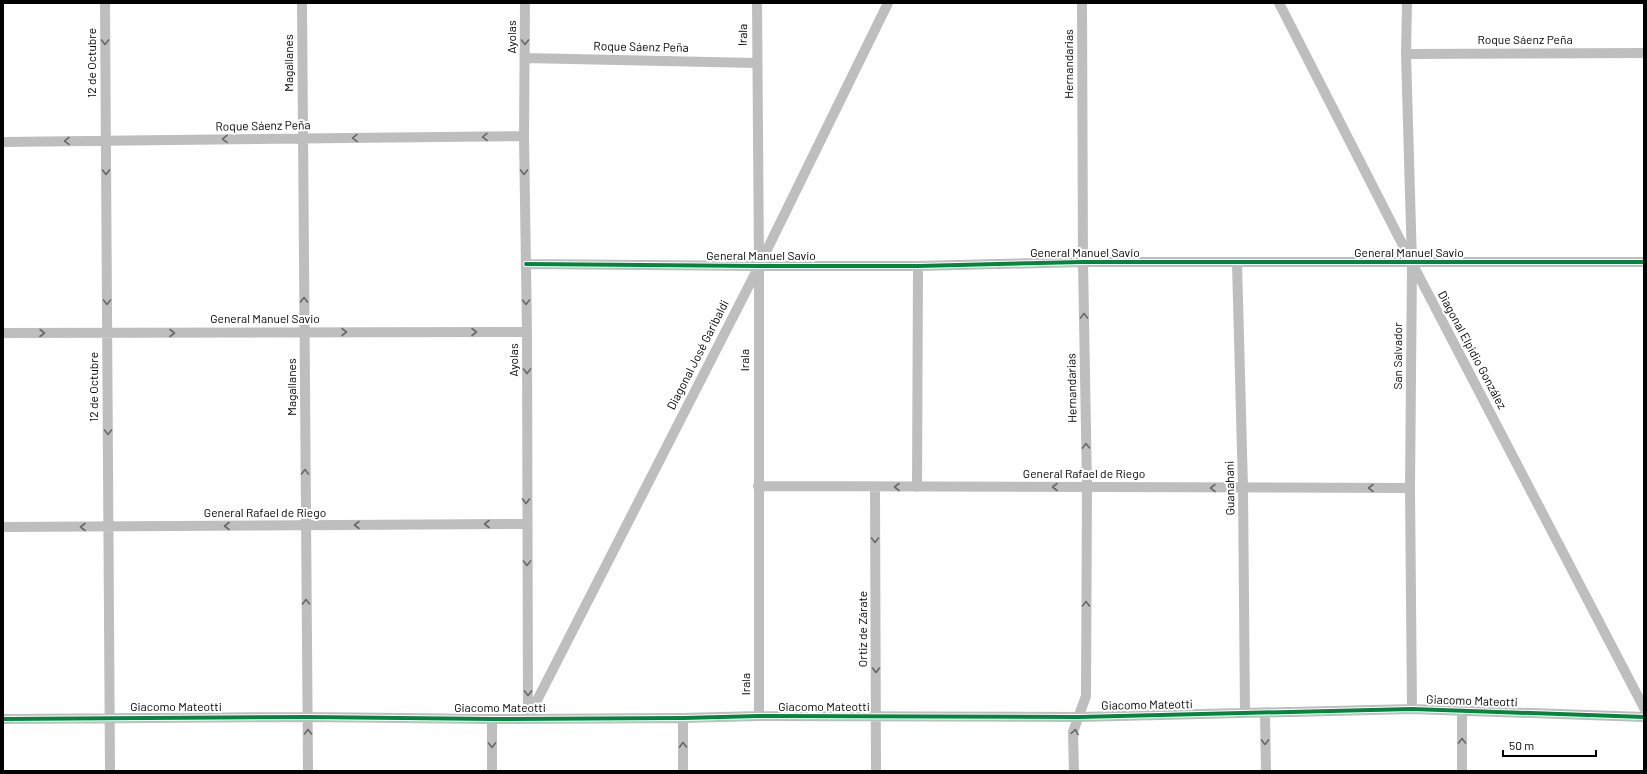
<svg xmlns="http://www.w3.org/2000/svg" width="1647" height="774" font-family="Barlow,sans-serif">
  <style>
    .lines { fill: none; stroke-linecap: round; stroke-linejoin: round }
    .street { stroke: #bebebe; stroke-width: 10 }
    .cycleway-casing { stroke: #fff; stroke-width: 6 }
    .cycleway { stroke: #00873e; stroke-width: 4 }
    .oneway { stroke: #686868 }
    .labels { text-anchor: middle; stroke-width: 4; stroke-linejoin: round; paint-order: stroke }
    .street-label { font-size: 12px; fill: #000; stroke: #fff }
  </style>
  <rect width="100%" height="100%" fill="#fff"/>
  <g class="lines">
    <!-- street -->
    <path class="street" d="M 105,3 L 110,771
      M 302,3 L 308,771
      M 525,3 L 524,136 L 527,332 L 528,716
      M 757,3 L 759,266 L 759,716
      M 1279,3 L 1412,263 L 1644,708
      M 1407,3 L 1406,54 L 1412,263 L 1410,488 L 1412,709
      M 1406,54 L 1644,53
      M 525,58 L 756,63
      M 3,142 L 524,136
      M 1237,263 L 1243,488 L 1245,713
      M 526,264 L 759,266 L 918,266 L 1083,262 L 1644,262
      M 3,333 L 527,332
      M 758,486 L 1410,488
      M 875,487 L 876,771
      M 917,487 L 918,266
      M 3,527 L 526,524
      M 1462,712 L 1462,771
      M 1265,713 L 1266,771
      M 528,718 L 759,266 L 888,3
      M 683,718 L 683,771
      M 3,719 L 308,717 L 492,719 L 683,718 L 759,716 L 1079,717 L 1412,709 L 1644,717
      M 492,719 L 492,771
      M 1074,771 L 1073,732 L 1086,696 L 1087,487 L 1083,262 L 1082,3"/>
    <!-- cycleway casing -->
    <g class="cycleway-casing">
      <path id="cycleway" d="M 526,264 L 759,266 L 918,266 L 1083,262 L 1644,262
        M 3,719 L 308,717 L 492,719 L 683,718 L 759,716 L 1079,717 L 1412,709 L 1644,717"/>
    </g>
    <!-- cycleway -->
    <use href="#cycleway" class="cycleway"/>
  </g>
  <!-- one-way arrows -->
  <defs><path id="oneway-chevron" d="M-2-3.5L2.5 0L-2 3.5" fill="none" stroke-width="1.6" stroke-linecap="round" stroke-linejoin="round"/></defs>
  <g class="oneway">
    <use href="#oneway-chevron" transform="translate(105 42) rotate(90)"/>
    <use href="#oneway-chevron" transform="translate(525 42) rotate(90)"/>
    <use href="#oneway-chevron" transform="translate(485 137) rotate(179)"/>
    <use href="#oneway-chevron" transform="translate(355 138) rotate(179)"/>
    <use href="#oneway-chevron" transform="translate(225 139) rotate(179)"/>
    <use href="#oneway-chevron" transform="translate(67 141) rotate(179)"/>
    <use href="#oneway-chevron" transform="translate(106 172) rotate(90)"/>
    <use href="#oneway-chevron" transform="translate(524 172) rotate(89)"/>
    <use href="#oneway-chevron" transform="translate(304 300) rotate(-90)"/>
    <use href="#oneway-chevron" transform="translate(107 302) rotate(90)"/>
    <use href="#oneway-chevron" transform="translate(526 302) rotate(90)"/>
    <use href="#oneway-chevron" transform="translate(1084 316) rotate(-91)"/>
    <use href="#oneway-chevron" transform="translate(344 332)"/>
    <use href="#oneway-chevron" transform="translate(474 332)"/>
    <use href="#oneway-chevron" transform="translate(42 333)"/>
    <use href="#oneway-chevron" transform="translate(172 333)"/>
    <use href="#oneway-chevron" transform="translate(527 371) rotate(90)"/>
    <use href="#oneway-chevron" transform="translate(108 432) rotate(90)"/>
    <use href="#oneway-chevron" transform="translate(1086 446) rotate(-91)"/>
    <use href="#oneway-chevron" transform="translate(305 472) rotate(-90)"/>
    <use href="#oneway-chevron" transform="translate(897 487) rotate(180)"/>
    <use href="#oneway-chevron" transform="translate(1055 487) rotate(-180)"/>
    <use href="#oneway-chevron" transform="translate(1213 488) rotate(-180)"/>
    <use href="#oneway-chevron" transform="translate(1371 488) rotate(-180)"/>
    <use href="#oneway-chevron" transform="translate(526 501) rotate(90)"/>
    <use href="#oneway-chevron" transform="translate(487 524) rotate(180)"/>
    <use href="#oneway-chevron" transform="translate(357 525) rotate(180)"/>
    <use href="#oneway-chevron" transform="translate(227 526) rotate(180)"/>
    <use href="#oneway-chevron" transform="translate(83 527) rotate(180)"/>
    <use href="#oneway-chevron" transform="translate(875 540) rotate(90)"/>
    <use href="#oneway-chevron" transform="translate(527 563) rotate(90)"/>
    <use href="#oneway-chevron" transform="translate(306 602) rotate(-91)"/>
    <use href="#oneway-chevron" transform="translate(1086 604) rotate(-90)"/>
    <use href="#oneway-chevron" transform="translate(876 670) rotate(90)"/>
    <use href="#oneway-chevron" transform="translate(528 693) rotate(90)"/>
    <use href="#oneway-chevron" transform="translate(308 732) rotate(-90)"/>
    <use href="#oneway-chevron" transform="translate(1075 732) rotate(-81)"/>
    <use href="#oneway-chevron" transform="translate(1462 741) rotate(-90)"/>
    <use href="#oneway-chevron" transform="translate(1265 742) rotate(89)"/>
    <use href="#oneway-chevron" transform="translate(492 745) rotate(89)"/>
    <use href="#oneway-chevron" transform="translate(683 745) rotate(-91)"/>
  </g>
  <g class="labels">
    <!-- street labels -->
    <g class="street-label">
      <text transform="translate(743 35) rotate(-89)" y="4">Irala</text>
      <text transform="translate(512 37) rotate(-90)" y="4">Ayolas</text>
      <text x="1525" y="44">Roque Sáenz Peña</text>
      <text transform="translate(641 47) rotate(1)" y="4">Roque Sáenz Peña</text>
      <text transform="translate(92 63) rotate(-90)" y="4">12 de Octubre</text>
      <text transform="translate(289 63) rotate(-90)" y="4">Magallanes</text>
      <text transform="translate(1069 64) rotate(-90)" y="4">Hernandarias</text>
      <text transform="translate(263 126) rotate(-1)" y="4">Roque Sáenz Peña</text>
      <text x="1085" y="257">General Manuel Savio</text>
      <text x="1409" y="257">General Manuel Savio</text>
      <text x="761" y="260">General Manuel Savio</text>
      <text x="265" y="323">General Manuel Savio</text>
      <text transform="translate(1472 350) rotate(62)" y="4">Diagonal Elpidio González</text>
      <text transform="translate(698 355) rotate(-63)" y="4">Diagonal José Garibaldi</text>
      <text transform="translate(1398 356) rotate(-90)" y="4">San Salvador</text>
      <text transform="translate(514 360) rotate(-90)" y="4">Ayolas</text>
      <text transform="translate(745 360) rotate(-90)" y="4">Irala</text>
      <text transform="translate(94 387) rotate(-90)" y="4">12 de Octubre</text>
      <text transform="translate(292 387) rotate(-90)" y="4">Magallanes</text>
      <text transform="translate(1072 388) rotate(-91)" y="4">Hernandarias</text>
      <text x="1084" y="478">General Rafael de Riego</text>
      <text transform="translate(1230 488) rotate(-91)" y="4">Guanahani</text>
      <text x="265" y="517">General Rafael de Riego</text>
      <text transform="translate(863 629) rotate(-90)" y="4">Ortiz de Zárate</text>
      <text transform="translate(746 684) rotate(-90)" y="4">Irala</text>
      <text transform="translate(1472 701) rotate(2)" y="4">Giacomo Mateotti</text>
      <text transform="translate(1147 705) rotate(-1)" y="4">Giacomo Mateotti</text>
      <text x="176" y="711">Giacomo Mateotti</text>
      <text x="824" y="711">Giacomo Mateotti</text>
      <text x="500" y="712">Giacomo Mateotti</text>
    </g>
  </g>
  <!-- border -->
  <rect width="1647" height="774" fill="none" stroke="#000000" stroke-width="8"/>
  <!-- scale -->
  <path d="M1503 750v6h93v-6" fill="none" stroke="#000000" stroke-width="2"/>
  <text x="1509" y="750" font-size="12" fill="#000000" stroke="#ffffff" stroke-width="3" paint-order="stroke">50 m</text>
</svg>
